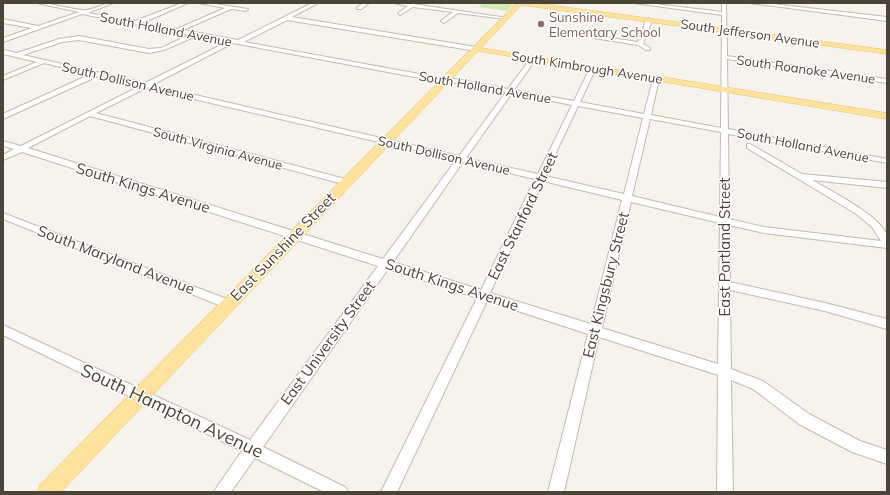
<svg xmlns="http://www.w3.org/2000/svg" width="890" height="495" font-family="Mulish,sans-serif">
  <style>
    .green { fill: #d2eab5 }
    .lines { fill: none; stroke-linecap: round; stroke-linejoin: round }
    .minor-casing { stroke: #c2bbae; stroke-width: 2 }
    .major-casing { stroke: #e6c16a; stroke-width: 1 }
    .minor { fill: #fff; fill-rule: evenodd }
    .major { fill: #ffe39c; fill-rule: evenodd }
    .education-dot { fill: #8d6e63; stroke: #fff; stroke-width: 1.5 }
    .labels { text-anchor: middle; stroke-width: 3; stroke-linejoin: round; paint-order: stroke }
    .far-education-label { font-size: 13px; fill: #785e54; stroke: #fff; text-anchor: start }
    .far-street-label { font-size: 13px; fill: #4b4439; stroke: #fff }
    .street-label { font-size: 15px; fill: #4b4439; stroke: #fff }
    .near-street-label { font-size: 18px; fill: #4b4439; stroke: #fff }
  </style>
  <rect width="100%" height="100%" fill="#f6f3ec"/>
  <!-- green -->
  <path class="green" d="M 483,3 L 506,3 L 512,5 L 507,11 L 479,7 Z"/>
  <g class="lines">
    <!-- minor casing -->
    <g class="minor-casing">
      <path id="minor" d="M 37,3 C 53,3 67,9 83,10 C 93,11 103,3 113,3 L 88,13 L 135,21 L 182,3 L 188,3 L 142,23 L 177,29 L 225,8 L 198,3 L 209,3 L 248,9 L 246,11 L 231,9 L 183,30 L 238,40 L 312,3 L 318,3 L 292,17 L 476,47 L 479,49 L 476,51 L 287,20 L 244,42 L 436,77 L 456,79 L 508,89 L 531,58 L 533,57 L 536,59 L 514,90 L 574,101 L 590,68 L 593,66 L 596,68 L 580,102 L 644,114 L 653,79 L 656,77 L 659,79 L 651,115 L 721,128 L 722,15 L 634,3 L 647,3 L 722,12 L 722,3 L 726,3 L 727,56 L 887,79 L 887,83 L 727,59 L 728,129 L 887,159 L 887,163 L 728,134 L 729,219 L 764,227 L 881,241 L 872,227 L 855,213 L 747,148 L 747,144 L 750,144 L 802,174 L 887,182 L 887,188 L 812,180 C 829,190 883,217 887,236 C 888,239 887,245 887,248 L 764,233 L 729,225 L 730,282 L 825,303 L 887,319 L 887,329 L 825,311 L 730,290 L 731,369 L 763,381 L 809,414 L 860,441 L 887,450 L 887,464 L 852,452 L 799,424 L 753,389 L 731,380 L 733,492 L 717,492 L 718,375 L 599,337 L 564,492 L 548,492 L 588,334 L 487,301 L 397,492 L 381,492 L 477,298 L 388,269 L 263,447 L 345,487 L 348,492 L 324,492 L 255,458 L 231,492 L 214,492 L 217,487 L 242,451 L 3,335 L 3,325 L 250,440 L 378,266 L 22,152 L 3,160 L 3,155 L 14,149 L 3,146 L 3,141 L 21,146 L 140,86 L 98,76 L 3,119 L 3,114 L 91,74 L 44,63 L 3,80 L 3,76 L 37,62 L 3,54 L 3,50 L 17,53 L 59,39 L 79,36 L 149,49 L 161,48 L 189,35 L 82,14 L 3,42 L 3,38 L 32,28 L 3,23 L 3,19 L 38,26 L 79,12 ZM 196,36 L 227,42 L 145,83 L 23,55 L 62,42 L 79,40 L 149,53 L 164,50 ZM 233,43 L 436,81 L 456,83 L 506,92 L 459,156 L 152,85 ZM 146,88 L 456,160 L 383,259 L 28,148 L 90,116 L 343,184 L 346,185 L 350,182 L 349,180 L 96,113 ZM 512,93 L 572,105 L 538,174 L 466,158 ZM 578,106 L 643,118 L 624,194 L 545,176 ZM 650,119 L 721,132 L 720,217 L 632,196 ZM 463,162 L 535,179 L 481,290 L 393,262 ZM 543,181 L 622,200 L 591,324 L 490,293 ZM 631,202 L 720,223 L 718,364 L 602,328 Z
        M 364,3 L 369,3 L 361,9 L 357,9 L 357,7 Z
        M 393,3 L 413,4 L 507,18 L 505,19 L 458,13 L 444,23 L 441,21 L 442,20 L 453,12 L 413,7 L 400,15 L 398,13 L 408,6 Z
        M 750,3 L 764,3 L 887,17 L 887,21 Z
        M 649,18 L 652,20 L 643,44 L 650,48 L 650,50 L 646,50 L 638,45 L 594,38 L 597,36 L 638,42 L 646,20 Z
        M 3,213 L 232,301 L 234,304 L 232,307 L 228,308 L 224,307 L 3,219 Z"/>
    </g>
    <!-- major casing -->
    <g class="major-casing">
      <path id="major" d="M 517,3 L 534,3 L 887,50 L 887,54 L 521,5 L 481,48 L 887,113 L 887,119 L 478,51 L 61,492 L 37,492 L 40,485 Z"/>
    </g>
    <!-- minor -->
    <use href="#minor" class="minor"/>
    <!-- major -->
    <use href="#major" class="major"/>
  </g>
  <!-- markers -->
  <circle class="education-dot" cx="541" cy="24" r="4"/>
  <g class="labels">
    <!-- far-education labels -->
    <g class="far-education-label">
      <text x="549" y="22">Sunshine<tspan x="549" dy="15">Elementary School</tspan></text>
    </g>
    <!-- far-street labels -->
    <g class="far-street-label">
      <text transform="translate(166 29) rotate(11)" y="5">South Holland Avenue</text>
      <text transform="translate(750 33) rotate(8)" y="5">South Jefferson Avenue</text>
      <text transform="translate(587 67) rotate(9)" y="5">South Kimbrough Avenue</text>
      <text transform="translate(806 69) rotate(8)" y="5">South Roanoke Avenue</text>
      <text transform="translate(128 81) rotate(13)" y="5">South Dollison Avenue</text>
      <text transform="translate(485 87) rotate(10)" y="5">South Holland Avenue</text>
      <text transform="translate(803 145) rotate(11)" y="5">South Holland Avenue</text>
      <text transform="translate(218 148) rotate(15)" y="5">South Virginia Avenue</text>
      <text transform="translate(444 155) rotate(13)" y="5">South Dollison Avenue</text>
    </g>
    <!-- street labels -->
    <g class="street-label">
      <text transform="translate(143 188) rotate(17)" y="5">South Kings Avenue</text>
      <text transform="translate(523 216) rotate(-64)" y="5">East Stanford Street</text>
      <text transform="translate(283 247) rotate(-46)" y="5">East Sunshine Street</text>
      <text transform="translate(725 247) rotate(-90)" y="5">East Portland Street</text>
      <text transform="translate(116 260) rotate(21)" y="5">South Maryland Avenue</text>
      <text transform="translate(452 285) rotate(18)" y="5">South Kings Avenue</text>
      <text transform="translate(606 285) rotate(-76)" y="5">East Kingsbury Street</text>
      <text transform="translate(328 343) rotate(-54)" y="5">East University Street</text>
    </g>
    <!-- near-street labels -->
    <g class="near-street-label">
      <text transform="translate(172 411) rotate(25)" y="6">South Hampton Avenue</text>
    </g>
  </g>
  <!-- border -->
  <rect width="890" height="495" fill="none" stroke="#4b4439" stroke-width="8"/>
</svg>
